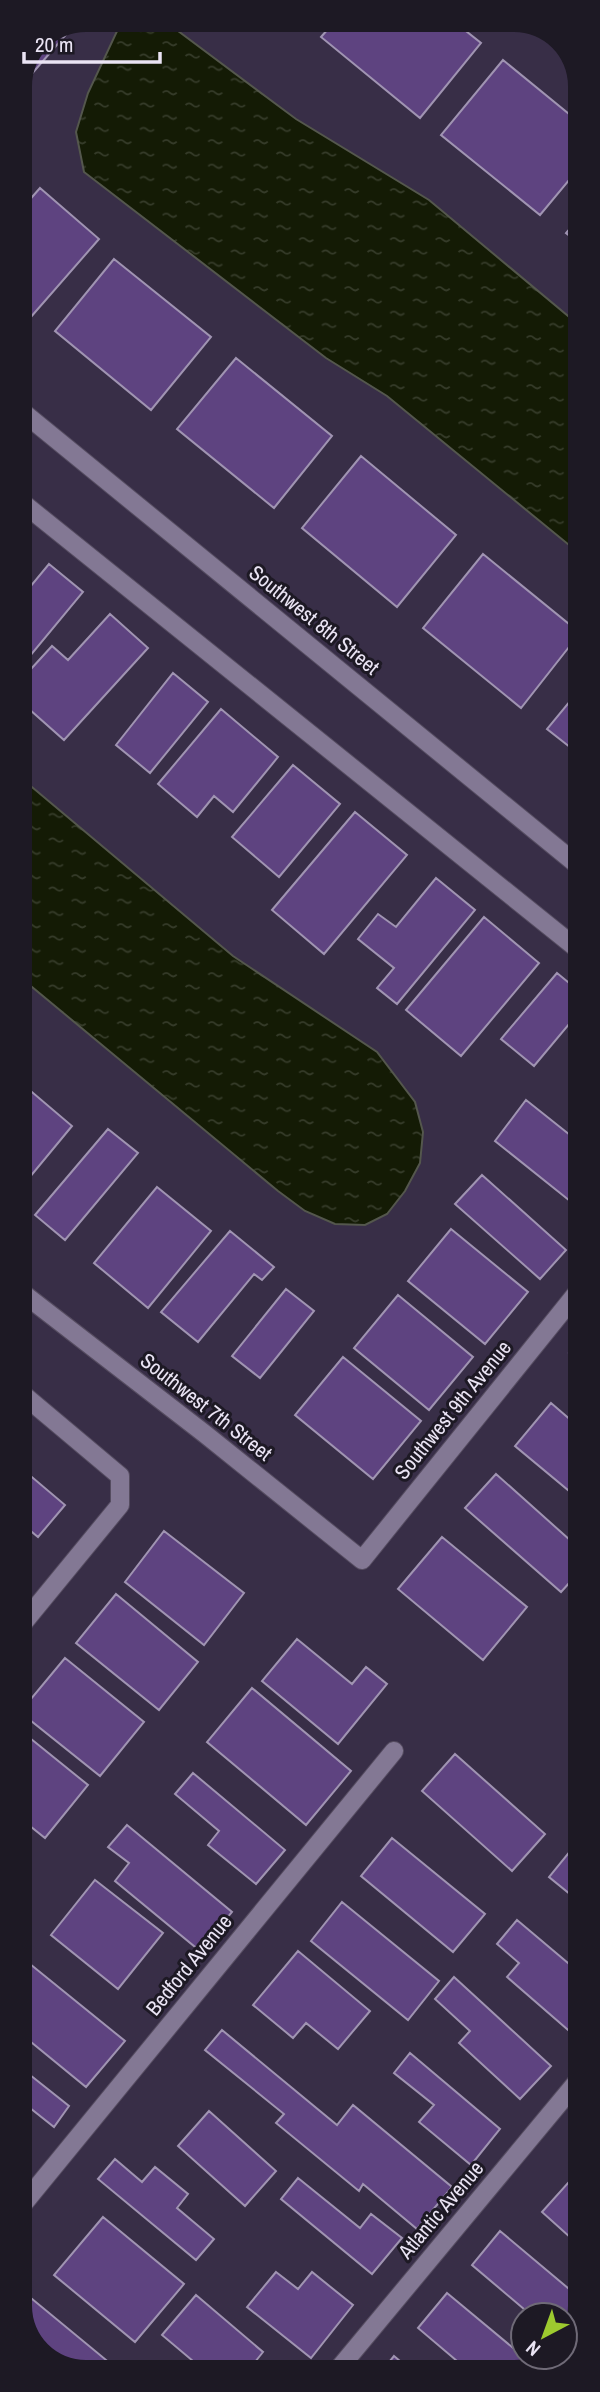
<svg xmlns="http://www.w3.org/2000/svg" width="600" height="2392" font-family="'Archivo Narrow',sans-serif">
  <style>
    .water { fill: url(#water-ripples); stroke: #54574d; stroke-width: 2 }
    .building { fill: #5e4380; stroke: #a094b2; stroke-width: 2 }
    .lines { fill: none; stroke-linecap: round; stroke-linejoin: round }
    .service-casing { stroke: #554c60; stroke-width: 20 }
    .minor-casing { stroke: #554c60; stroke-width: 20 }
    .service { stroke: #837894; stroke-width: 18 }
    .minor { stroke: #837894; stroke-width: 18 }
    .labels { text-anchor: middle; stroke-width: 6; stroke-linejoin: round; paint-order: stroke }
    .street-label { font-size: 21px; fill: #eae4f4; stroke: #1d1924 }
  </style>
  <defs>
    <pattern id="water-ripples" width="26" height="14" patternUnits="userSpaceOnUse" patternTransform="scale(1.75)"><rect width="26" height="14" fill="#141b05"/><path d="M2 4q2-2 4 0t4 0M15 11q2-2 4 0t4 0" fill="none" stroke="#363c2a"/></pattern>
  </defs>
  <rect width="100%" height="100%" fill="#382e47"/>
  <!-- water -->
  <path class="water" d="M 146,19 L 162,19 L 296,119 L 429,200 L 580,326 L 580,554 L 387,396 L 326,358 L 84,172 L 76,132 L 88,93 L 118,29 Z
    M 20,777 L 233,956 L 377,1052 L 415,1102 L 423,1132 L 420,1163 L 405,1191 L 387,1214 L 365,1225 L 335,1224 L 305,1211 L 278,1191 L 20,977 Z"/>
  <!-- building -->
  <path class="building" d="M 336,20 L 452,20 L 481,43 L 420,118 L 321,37 Z
    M 76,23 L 23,84 L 21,82 L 39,38 Z
    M 503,60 L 580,123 L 580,167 L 540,215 L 441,135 Z
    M 40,188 L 99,239 L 30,318 L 19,308 L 19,212 Z
    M 580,217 L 580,244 L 566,233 Z
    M 114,259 L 211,337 L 151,410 L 55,331 Z
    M 236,358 L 332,436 L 274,508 L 177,429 Z
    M 361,456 L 456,535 L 397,607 L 302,528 Z
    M 483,554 L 580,633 L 521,708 L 423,628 Z
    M 49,564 L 83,592 L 20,668 L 20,599 Z
    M 110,614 L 148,648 L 64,740 L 20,701 L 20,681 L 52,646 L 68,660 Z
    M 173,673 L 208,702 L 150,773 L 116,745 Z
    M 580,689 L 580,755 L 547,729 Z
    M 221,709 L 278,757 L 233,812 L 214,796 L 197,817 L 158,784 Z
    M 293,765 L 340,804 L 279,877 L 232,837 Z
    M 355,812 L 407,855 L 324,954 L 272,910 Z
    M 436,878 L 475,910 L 397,1004 L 377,988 L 394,968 L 358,939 L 378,914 L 396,927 Z
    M 484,917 L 539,963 L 461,1056 L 406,1010 Z
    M 557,973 L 580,992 L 580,1011 L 534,1066 L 501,1039 Z
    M 26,1087 L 72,1126 L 20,1189 L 20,1094 Z
    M 526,1100 L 580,1143 L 580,1209 L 495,1141 Z
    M 108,1129 L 138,1153 L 65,1240 L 35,1215 Z
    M 482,1175 L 566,1250 L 540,1279 L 455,1204 Z
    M 157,1187 L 211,1231 L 148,1308 L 94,1263 Z
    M 451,1229 L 528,1292 L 485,1344 L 408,1281 Z
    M 230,1231 L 274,1267 L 262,1280 L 254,1274 L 198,1342 L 161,1312 Z
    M 286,1289 L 314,1311 L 260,1378 L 232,1356 Z
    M 398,1295 L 473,1357 L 429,1410 L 354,1348 Z
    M 580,1339 L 580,1363 L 569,1353 Z
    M 343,1357 L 421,1421 L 373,1479 L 295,1415 Z
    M 551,1403 L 580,1428 L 580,1500 L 515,1446 Z
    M 20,1467 L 65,1505 L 38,1537 L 20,1522 Z
    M 496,1474 L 580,1549 L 580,1571 L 561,1592 L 465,1508 Z
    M 164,1531 L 244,1593 L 204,1645 L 125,1582 Z
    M 442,1537 L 527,1607 L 483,1660 L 398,1589 Z
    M 116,1594 L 198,1662 L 159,1710 L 76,1643 Z
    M 297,1639 L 352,1684 L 366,1667 L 387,1684 L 338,1744 L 262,1681 Z
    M 65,1658 L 144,1722 L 100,1776 L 20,1712 Z
    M 252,1688 L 351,1771 L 306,1825 L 207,1742 Z
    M 20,1730 L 88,1785 L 45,1838 L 20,1818 Z
    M 455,1754 L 545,1834 L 512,1871 L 422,1791 Z
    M 193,1773 L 285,1850 L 256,1884 L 208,1845 L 219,1831 L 175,1794 Z
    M 127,1825 L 232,1912 L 200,1951 L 115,1881 L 129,1863 L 108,1847 Z
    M 392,1838 L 485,1914 L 453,1952 L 361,1876 Z
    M 580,1839 L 581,1903 L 549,1877 Z
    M 95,1880 L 163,1933 L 118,1989 L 51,1935 Z
    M 342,1902 L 439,1981 L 408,2020 L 311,1941 Z
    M 517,1920 L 581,1974 L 581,2030 L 575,2036 L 507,1977 L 519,1963 L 497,1944 Z
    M 298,1951 L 370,2011 L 338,2049 L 306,2023 L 293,2038 L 253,2005 Z
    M 30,1964 L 125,2041 L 86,2087 L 20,2033 L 20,1976 Z
    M 454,1977 L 551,2066 L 520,2099 L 459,2043 L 470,2031 L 435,1999 Z
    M 222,2030 L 337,2125 L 353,2105 L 452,2187 L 417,2229 L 363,2184 L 359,2191 L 276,2123 L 284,2114 L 205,2050 Z
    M 410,2053 L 500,2129 L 471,2165 L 419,2122 L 434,2105 L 394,2073 Z
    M 20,2067 L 69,2106 L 54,2127 L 20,2100 Z
    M 209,2111 L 276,2171 L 245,2206 L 178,2146 Z
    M 115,2159 L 142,2182 L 155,2167 L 188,2194 L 177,2208 L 214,2239 L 196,2260 L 98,2179 Z
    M 576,2174 L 581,2178 L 581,2247 L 542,2212 Z
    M 298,2178 L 360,2228 L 371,2214 L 402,2238 L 372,2274 L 281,2199 Z
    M 103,2217 L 184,2284 L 135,2342 L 54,2275 Z
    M 500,2231 L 581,2299 L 581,2307 L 573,2327 L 565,2337 L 565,2315 L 531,2315 L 472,2265 Z
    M 276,2272 L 298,2289 L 312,2272 L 353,2305 L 311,2358 L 247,2307 Z
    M 20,2289 L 117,2369 L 114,2372 L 77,2372 L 59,2363 L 33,2342 L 20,2319 Z
    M 447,2293 L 530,2362 L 523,2372 L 470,2372 L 418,2328 Z
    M 196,2295 L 263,2352 L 247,2372 L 206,2372 L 162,2335 Z
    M 394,2356 L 413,2372 L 381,2372 Z"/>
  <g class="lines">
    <!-- service casing -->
    <g class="service-casing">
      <path id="service" d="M 20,1392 L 120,1476 L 120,1505 L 20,1627
        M 20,2208 L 394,1751
        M 336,2372 L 581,2077"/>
    </g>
    <!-- minor casing -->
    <g class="minor-casing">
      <path id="minor" d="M 19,409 L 580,867
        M 19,500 L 580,951
        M 20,1291 L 205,1434 L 362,1560 L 580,1289"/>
    </g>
    <!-- service -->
    <use href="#service" class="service"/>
    <!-- minor -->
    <use href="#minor" class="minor"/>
  </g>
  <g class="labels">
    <!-- street labels -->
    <g class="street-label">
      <text transform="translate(314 620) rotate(39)" y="7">Southwest 8th Street</text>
      <text transform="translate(206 1407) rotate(38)" y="7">Southwest 7th Street</text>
      <text transform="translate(453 1410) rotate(-51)" y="7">Southwest 9th Avenue</text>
      <text transform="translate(189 1965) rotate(-51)" y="7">Bedford Avenue</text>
      <text transform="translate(441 2210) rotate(-50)" y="7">Atlantic Avenue</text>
    </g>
  </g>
  <!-- crop -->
  <path d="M0 0H600V2392H0ZM86 32H514A54 54 0 0 1 568 86V2306A54 54 0 0 1 514 2360H86A54 54 0 0 1 32 2306V86A54 54 0 0 1 86 32Z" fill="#1d1924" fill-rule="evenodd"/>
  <!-- north arrow -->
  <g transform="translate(544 2336) rotate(221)"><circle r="33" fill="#1d1924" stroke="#6f6a77" stroke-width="2"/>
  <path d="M0-5L12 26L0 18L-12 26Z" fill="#9dca2f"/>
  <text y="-10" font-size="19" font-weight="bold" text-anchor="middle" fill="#eae4f4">N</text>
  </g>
  <!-- scale -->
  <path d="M24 52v10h136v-10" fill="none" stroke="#eae4f4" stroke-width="3.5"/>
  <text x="35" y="52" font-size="21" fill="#eae4f4" stroke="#1d1924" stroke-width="5" paint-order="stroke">20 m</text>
</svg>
